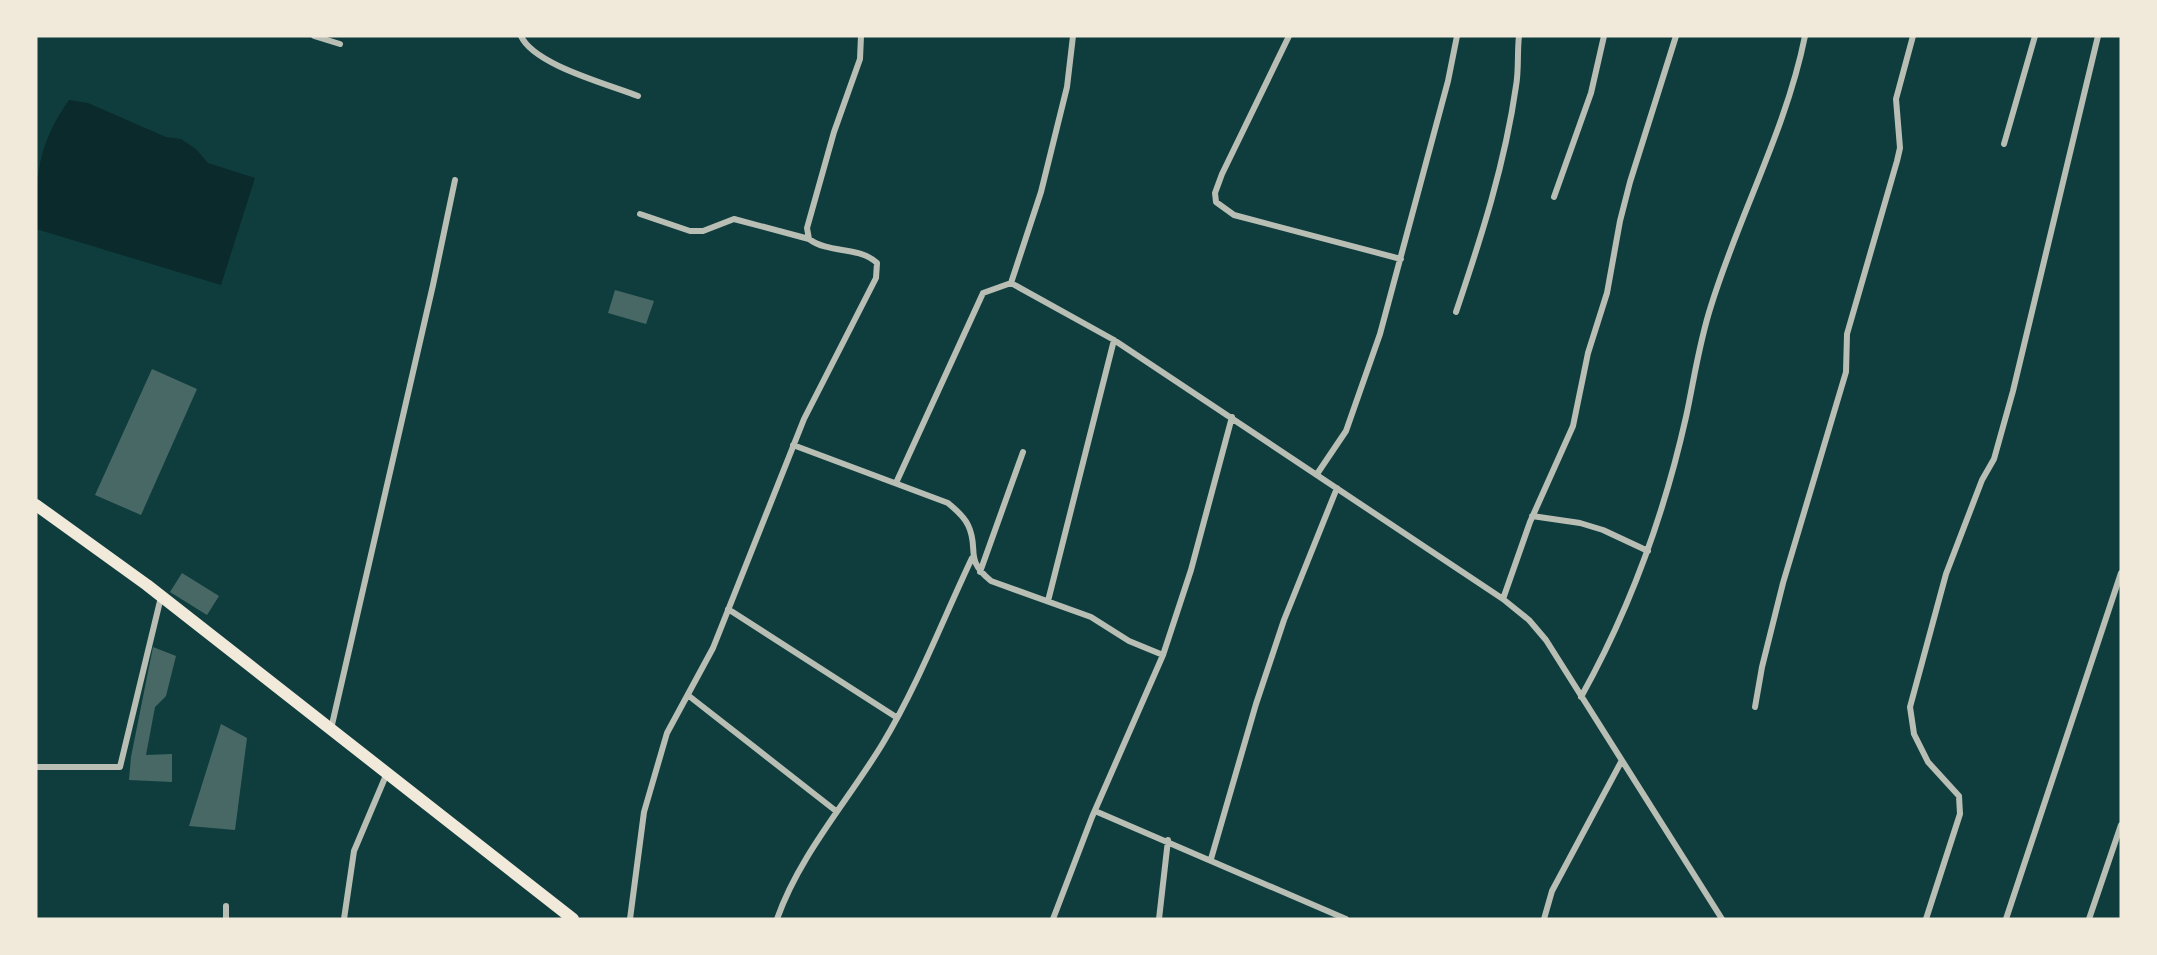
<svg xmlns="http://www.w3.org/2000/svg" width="2157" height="955" font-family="'Fira Sans Condensed',sans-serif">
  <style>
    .water { fill: #0a2a2b }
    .building { fill: #486865 }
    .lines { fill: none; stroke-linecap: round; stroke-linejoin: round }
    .minor { stroke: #b8beb3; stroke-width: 6 }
    .secondary { stroke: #f1e9da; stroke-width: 12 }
  </style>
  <rect width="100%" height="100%" fill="#0f3d3e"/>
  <!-- water -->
  <path class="water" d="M 69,100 L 88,103 L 166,137 L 181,139 L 196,149 L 208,163 L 255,178 L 221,285 L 36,229 C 36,176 37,145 69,100 Z"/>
  <!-- building -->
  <path class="building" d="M 615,290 L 654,301 L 646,324 L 608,313 Z
    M 152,369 L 197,389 L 141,515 L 95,495 Z
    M 182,573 L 219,596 L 207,615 L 170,592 Z
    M 153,647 L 176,656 L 166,696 L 155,707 L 146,755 L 172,754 L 172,782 L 129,780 L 131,757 Z
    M 221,724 L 247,738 L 235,830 L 189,826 Z"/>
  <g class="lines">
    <!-- minor -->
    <path class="minor" d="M 314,36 L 340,44
      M 521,36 C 534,65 608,84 638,96
      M 1073,36 L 1067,87 L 1041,192 L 1011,283 L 1114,340 L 1503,599 L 1529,620 L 1546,640 L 1722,919
      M 1289,36 L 1222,174 L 1215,193 L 1216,202 L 1234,215 L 1401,259
      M 2004,144 L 2035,36
      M 1554,197 L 1591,93 L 1604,36
      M 640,214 L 690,231 L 703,231 L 734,219 L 809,239
      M 1456,312 C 1481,238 1505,164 1516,86 C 1519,70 1517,53 1519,36
      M 793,445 L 948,503 C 956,510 964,516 968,525 C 980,550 963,558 991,581 L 1091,617 L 1129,641 L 1163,655
      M 1317,474 L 1346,431 L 1380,334 L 1448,81 L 1457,36
      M 896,483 L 983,293 L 1011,283
      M 1532,516 L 1580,523 L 1603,530 L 1648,551
      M 980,572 L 1023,452
      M 1503,599 L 1530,522 L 1573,426 L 1588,353 L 1607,293 L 1620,221 L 1630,182 L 1676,36
      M 1048,601 L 1114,340
      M 728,609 L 896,717
      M 689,696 L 836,811
      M 1581,697 C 1630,609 1664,515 1686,417 C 1694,380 1699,343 1711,306 C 1739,215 1786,130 1805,36
      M 1755,707 L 1762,667 L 1783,583 L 1846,372 L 1847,334 L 1897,161 L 1900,148 L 1896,99 L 1913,36
      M 331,729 L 433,285 L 455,180
      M 36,767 L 120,767 L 161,597
      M 1095,811 L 1346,919
      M 1211,859 L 1256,704 L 1284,620 L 1337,488
      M 226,919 L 226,906
      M 344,919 L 354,851 L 387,773
      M 630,919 L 644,812 L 667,733 L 713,648 L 804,419 L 876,278 L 877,263 C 859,246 829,254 809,239 L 807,228 L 834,132 L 860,59 L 861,36
      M 777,919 C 800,854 848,801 883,743 C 918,685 943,619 972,558
      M 1053,919 L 1092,817 L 1163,655 L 1191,570 L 1232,417
      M 1159,919 L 1168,840
      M 1544,919 L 1552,891 L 1621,762
      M 1926,919 L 1960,814 L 1959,796 L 1928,762 L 1914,734 L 1910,707 L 1946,574 L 1982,480 L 1994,459 L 2013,391 L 2098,36
      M 2006,919 L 2121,573
      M 2089,919 L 2121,825"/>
    <!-- secondary -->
    <path class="secondary" d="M 36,505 L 147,585 L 573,919"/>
  </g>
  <!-- border -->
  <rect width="2157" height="955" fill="none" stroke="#f1e9da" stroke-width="75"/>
</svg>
